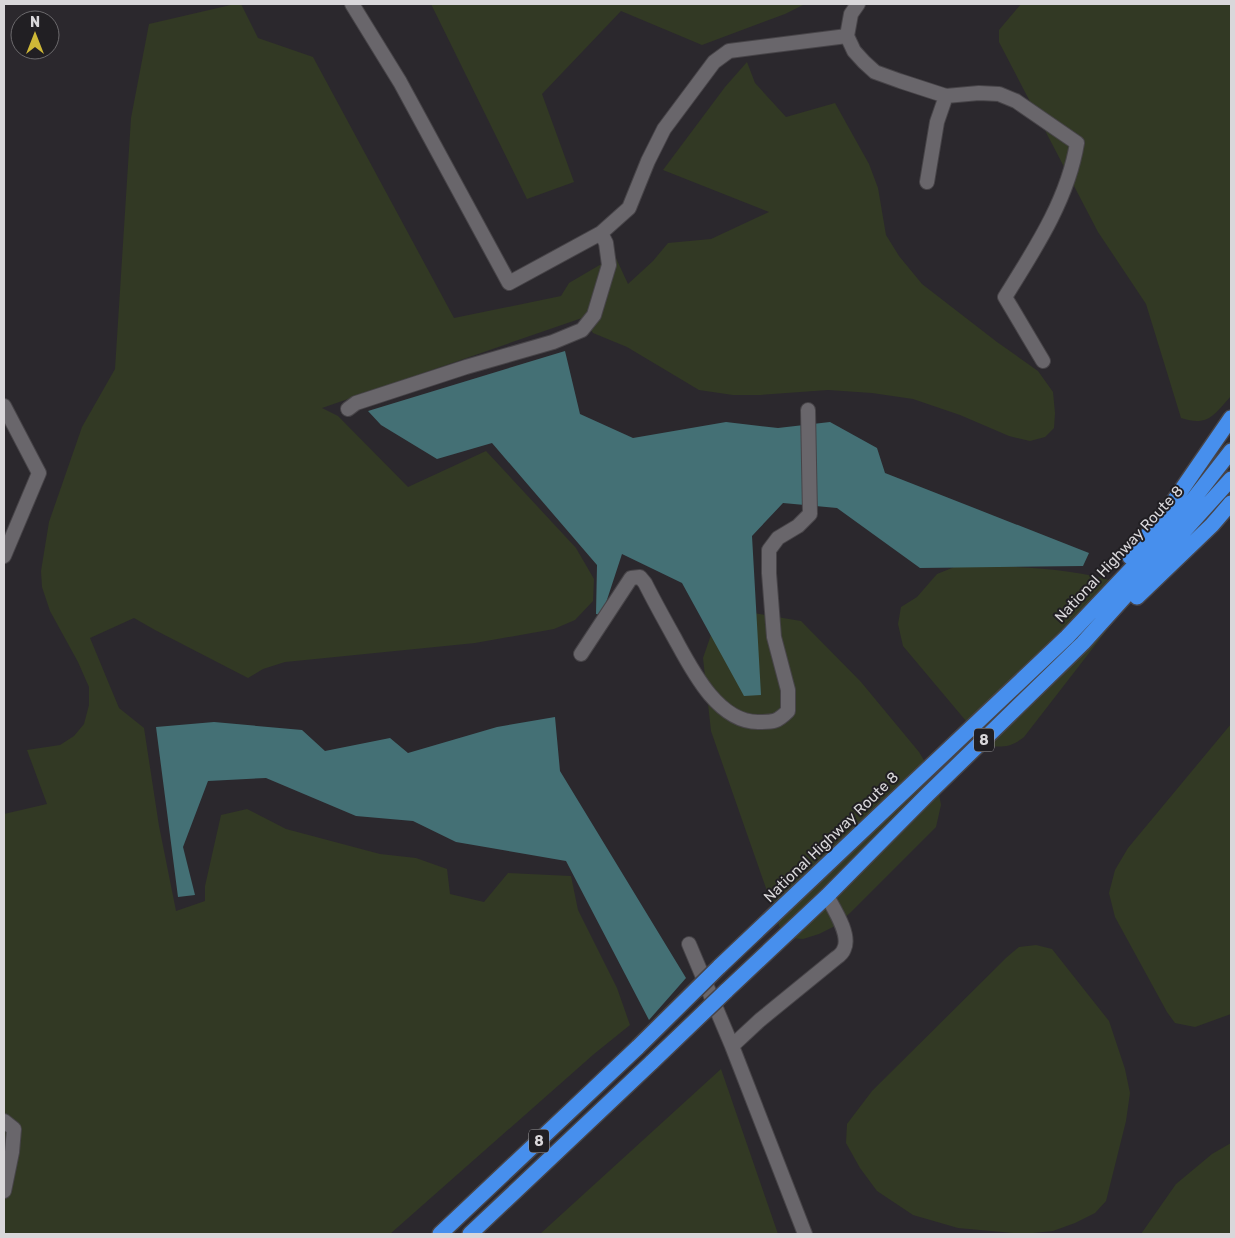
<svg xmlns="http://www.w3.org/2000/svg" width="1235" height="1238" font-family="Rubik,sans-serif">
  <style>
    .green { fill: #323924 }
    .water { fill: #447075 }
    .lines { fill: none; stroke-linecap: round; stroke-linejoin: round }
    .street-casing { stroke: #474448; stroke-width: 16 }
    .highway-casing { stroke: #474448; stroke-width: 18 }
    .street { stroke: #69666b; stroke-width: 14 }
    .highway { stroke: #478fed; stroke-width: 15 }
    .highway-bridge-casing { stroke: #474448; stroke-width: 18; stroke-linecap: butt }
    .highway-bridge { stroke: #478fed; stroke-width: 15 }
    .labels { text-anchor: middle; stroke-width: 4; stroke-linejoin: round; paint-order: stroke }
    .shield { fill: #211f23; stroke: #a2a0a3; stroke-width: 1 }
    .shield-label { font-size: 14px; font-weight: bold; fill: #d9d7da }
    .street-label { font-size: 15px; fill: #d9d7da; stroke: #211f23 }
  </style>
  <rect width="100%" height="100%" fill="#2b282d"/>
  <!-- green -->
  <path class="green" d="M 235,4 L 241,4 L 258,38 L 313,57 L 454,318 L 561,296 L 569,283 L 615,256 L 628,284 L 653,261 L 668,243 L 711,239 L 769,212 L 663,170 L 725,87 L 747,62 L 755,83 L 786,117 L 835,103 L 869,164 L 878,188 L 886,235 L 899,256 L 922,284 L 997,342 L 1038,371 L 1053,392 L 1055,413 L 1054,428 L 1045,437 L 1030,441 L 1009,436 L 960,415 L 913,399 L 872,393 L 828,390 L 760,395 L 733,395 L 699,390 L 627,347 L 593,333 L 582,318 L 322,408 L 338,416 L 408,487 L 486,451 L 576,548 L 594,579 L 593,601 L 575,620 L 554,629 L 475,643 L 285,662 L 263,669 L 248,678 L 155,630 L 134,618 L 90,638 L 119,708 L 144,728 L 159,826 L 176,911 L 205,901 L 205,886 L 221,815 L 247,809 L 286,829 L 380,854 L 416,858 L 447,869 L 450,894 L 484,902 L 508,873 L 571,876 L 578,910 L 617,988 L 630,1025 L 594,1054 L 390,1234 L 4,1234 L 4,814 L 47,804 L 27,750 L 60,745 L 74,736 L 84,724 L 89,705 L 89,687 L 78,662 L 50,611 L 42,587 L 41,571 L 49,522 L 82,427 L 115,369 L 131,118 L 149,24 Z
    M 431,4 L 805,4 L 785,14 L 702,45 L 621,11 L 542,94 L 574,182 L 527,199 Z
    M 1021,4 L 1231,4 L 1231,396 C 1214,415 1208,427 1181,418 L 1146,304 L 1098,232 L 999,42 L 999,30 Z
    M 957,566 C 1012,566 1068,567 1120,583 L 1117,617 L 1024,737 C 1010,748 1004,747 987,746 L 903,646 L 898,624 L 901,607 L 917,597 L 937,574 Z
    M 742,611 L 801,621 L 861,682 L 919,752 L 937,782 L 941,805 L 936,827 L 850,913 L 833,927 L 819,934 L 803,939 L 789,938 L 781,931 L 711,731 L 703,658 L 712,632 Z
    M 1231,724 L 1231,1014 L 1195,1027 L 1175,1023 L 1167,1012 L 1115,917 L 1109,893 L 1115,870 L 1128,848 Z
    M 1036,945 L 1052,949 L 1109,1021 L 1125,1069 L 1130,1093 L 1126,1121 L 1106,1201 L 1095,1213 L 1075,1223 L 1053,1231 L 1023,1234 L 958,1228 L 913,1215 L 877,1191 L 860,1168 L 846,1143 L 847,1124 L 872,1091 L 1007,957 L 1019,947 Z
    M 721,1069 L 778,1234 L 540,1234 Z
    M 1231,1143 L 1231,1234 L 1141,1234 L 1176,1184 L 1212,1154 Z"/>
  <!-- water -->
  <path class="water" d="M 565,351 L 580,414 L 633,438 L 726,422 L 778,428 L 830,422 L 877,448 L 885,473 L 1089,553 L 1083,566 L 920,568 L 837,508 L 783,503 L 752,536 L 761,695 L 744,696 L 682,583 L 622,554 L 602,615 L 596,614 L 597,565 L 492,443 L 437,459 L 381,425 L 368,411 Z
    M 555,717 L 560,771 L 686,978 L 649,1020 L 566,861 L 456,842 L 413,821 L 356,816 L 266,778 L 208,781 L 183,847 L 195,895 L 178,897 L 156,727 L 214,722 L 302,730 L 325,751 L 390,738 L 408,753 L 497,727 Z"/>
  <g class="lines">
    <!-- street casing -->
    <g class="street-casing">
      <path id="street" d="M 352,4 L 400,82 L 509,283 L 601,233 L 629,208 L 648,161 L 664,129 L 714,62 L 729,51 L 847,36
        M 858,4 L 851,14 L 847,36 L 854,51 L 864,62 L 875,72 L 900,81 L 946,96 L 979,93 L 999,94 L 1016,101 L 1077,143 C 1068,199 1035,249 1005,297 L 1043,361
        M 927,182 L 937,122 L 946,96
        M 4,406 L 39,473 L 4,556
        M 348,409 L 356,403 L 466,367 L 553,342 L 582,330 L 594,315 L 609,265 L 606,243 L 601,233
        M 581,654 L 631,578 L 640,577 L 645,583 C 654,601 664,619 674,637 C 691,668 717,722 758,722 C 774,722 777,722 788,711 L 788,690 L 774,637 L 769,573 L 769,550 L 778,538 L 798,526 L 810,514 L 808,410
        M 689,944 L 732,1046 L 805,1234
        M 732,1046 L 760,1020 L 836,958 C 839,956 843,952 844,949 C 851,935 834,909 827,896
        M 4,1121 L 14,1129 L 12,1152 L 4,1191"/>
    </g>
    <!-- highway casing -->
    <g class="highway-casing">
      <path id="highway" d="M 1130,557 L 1169,508 L 1231,418
        M 1137,597 L 1212,525 L 1231,503
        M 719,967 L 1067,637 L 1174,524 L 1231,451
        M 726,991 L 827,896 L 928,794 L 1083,643 L 1231,479
        M 440,1234 L 638,1047
        M 470,1234 L 652,1062"/>
    </g>
    <!-- street -->
    <use href="#street" class="street"/>
    <!-- highway -->
    <use href="#highway" class="highway"/>
    <!-- highway-bridge casing -->
    <g class="highway-bridge-casing">
      <path id="highway-bridge" d="M 638,1047 L 719,967
        M 652,1062 L 726,991"/>
    </g>
    <!-- highway-bridge -->
    <use href="#highway-bridge" class="highway-bridge"/>
  </g>
  <g class="labels">
    <!-- shield labels -->
    <g class="shield">
      <rect x="974" y="728.5" width="20" height="23" rx="4"/>
      <rect x="529" y="1129.5" width="20" height="23" rx="4"/>
    </g>
    <g class="shield-label">
      <text x="984" y="745">8</text>
      <text x="539" y="1146">8</text>
    </g>
    <!-- street labels -->
    <g class="street-label">
      <text transform="translate(1119 554) rotate(-47)" y="5">National Highway Route 8</text>
      <text transform="translate(831 837) rotate(-44)" y="5">National Highway Route 8</text>
    </g>
  </g>
  <!-- border -->
  <rect width="1235" height="1238" fill="none" stroke="#d9d7da" stroke-width="10"/>
  <!-- north arrow -->
  <g transform="translate(35 35)"><circle r="24" fill="#211f23" stroke="#6b696c"/>
  <path d="M0-4L9 19L0 12L-9 19Z" fill="#ceb837"/>
  <text y="-8" font-size="14" font-weight="bold" text-anchor="middle" fill="#d9d7da">N</text>
  </g>
</svg>
